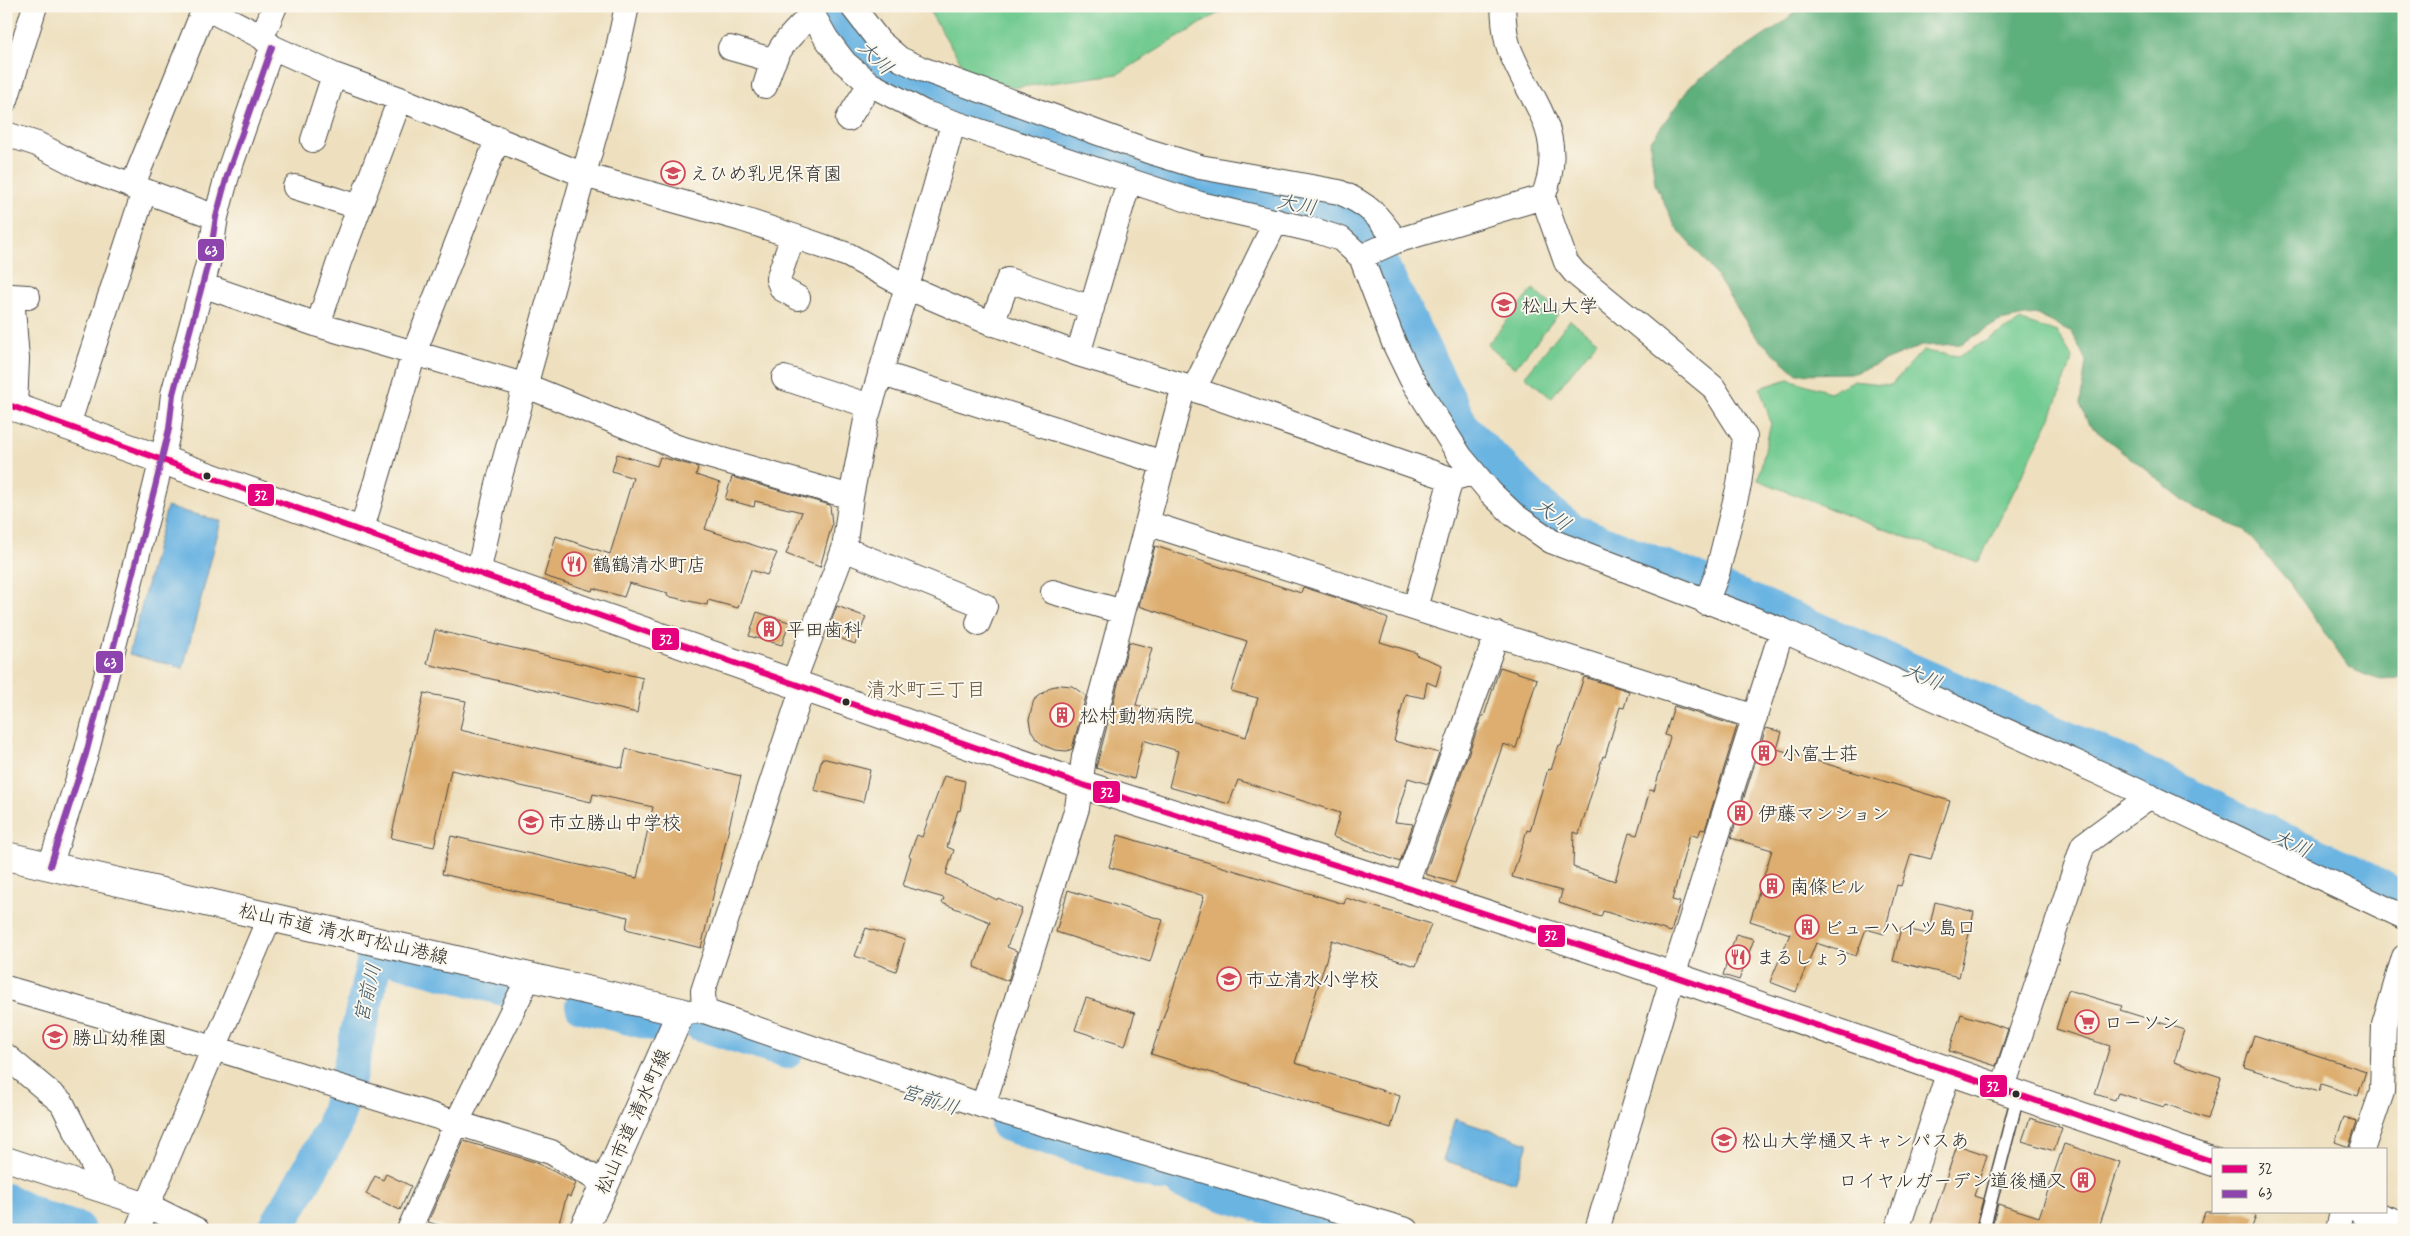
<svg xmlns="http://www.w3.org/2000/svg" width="2410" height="1236" font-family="Mynerve,'Klee One',sans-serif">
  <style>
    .green { fill: #72cb91; stroke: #4e7b5e }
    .forest { fill: #5daf7b; stroke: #446d53 }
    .water { fill: #6ab4e2; stroke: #4a7086 }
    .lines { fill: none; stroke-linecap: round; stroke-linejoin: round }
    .river { stroke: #6ab4e2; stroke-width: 36 }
    .building { fill: #ddae6f }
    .service-casing { stroke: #484641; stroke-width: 15 }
    .minor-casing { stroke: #484641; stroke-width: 26 }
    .tertiary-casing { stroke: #484641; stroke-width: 30 }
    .secondary-casing { stroke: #484641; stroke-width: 30 }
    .service { stroke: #fff; stroke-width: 12 }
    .minor { stroke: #fff; stroke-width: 24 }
    .tertiary { stroke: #fff; stroke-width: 28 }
    .secondary { stroke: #fff; stroke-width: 28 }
    .bus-1-casing { stroke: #fbf7ec; stroke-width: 10 }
    .bus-2-casing { stroke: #fbf7ec; stroke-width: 10 }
    .bus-1 { stroke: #e5007d; stroke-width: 6 }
    .bus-2 { stroke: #8e44ad; stroke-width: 6 }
    .bus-dot { fill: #2b2b2b; stroke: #fbf7ec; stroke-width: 2 }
    .labels { text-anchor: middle; stroke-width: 4; stroke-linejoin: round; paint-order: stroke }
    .poi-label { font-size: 19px; fill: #2b2b2b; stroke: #fbf7ec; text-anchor: start }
    .street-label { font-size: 19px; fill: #2b2b2b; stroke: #fbf7ec }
    .water-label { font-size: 20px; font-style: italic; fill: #415b6b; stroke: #fbf7ec }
    .neighbourhood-label { font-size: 20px; fill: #695943; stroke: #fbf7ec }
    .line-badge { stroke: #fbf7ec; stroke-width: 2 }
    .badge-label { font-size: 14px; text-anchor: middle; font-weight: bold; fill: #fff }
  </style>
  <rect width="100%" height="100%" fill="#fbf7ec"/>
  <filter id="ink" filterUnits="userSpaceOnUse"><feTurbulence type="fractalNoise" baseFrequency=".02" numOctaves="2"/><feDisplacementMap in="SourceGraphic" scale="10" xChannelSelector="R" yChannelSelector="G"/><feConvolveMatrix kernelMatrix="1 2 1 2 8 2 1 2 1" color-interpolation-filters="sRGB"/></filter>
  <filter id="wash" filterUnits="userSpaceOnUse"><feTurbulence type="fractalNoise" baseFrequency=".0096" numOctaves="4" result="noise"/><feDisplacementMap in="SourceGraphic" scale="20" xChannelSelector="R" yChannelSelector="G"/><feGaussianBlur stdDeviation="1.12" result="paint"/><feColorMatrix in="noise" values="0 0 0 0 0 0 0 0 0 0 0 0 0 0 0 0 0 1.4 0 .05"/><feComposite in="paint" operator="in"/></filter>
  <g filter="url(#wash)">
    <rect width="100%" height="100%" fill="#eee0bf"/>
    <!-- green -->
    <path class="green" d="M 926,6 L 1230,6 L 1118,74 L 1012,88 L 965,69 Z
      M 1533,289 L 1560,312 L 1515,368 L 1487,345 Z
      M 1570,320 L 1597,341 L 1551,398 L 1525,376 Z
      M 2021,321 L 2057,332 L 2073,358 L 2052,415 L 1978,563 L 1848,516 L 1758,480 L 1771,423 L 1760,388 L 1788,379 L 1830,392 L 1853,381 L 1891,385 L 1922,351 L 1959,356 Z
      M 6,1208 L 48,1228 L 48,1230 L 6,1230 Z"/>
    <!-- forest -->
    <path class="forest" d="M 1802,6 L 2404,6 L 2404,678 L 2376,679 L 2349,668 L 2289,582 L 2244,530 L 2195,509 L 2089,425 L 2080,404 L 2086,361 L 2072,332 L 2035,314 L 2000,321 L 1961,344 L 1921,346 L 1855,373 L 1797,374 L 1756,337 L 1709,265 L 1675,226 L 1655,184 L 1650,142 L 1692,84 L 1781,24 Z"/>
    <!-- water -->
    <path class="water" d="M 167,507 L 221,521 L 183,668 L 129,654 Z
      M 1455,1119 L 1528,1143 L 1515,1183 L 1443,1160 Z"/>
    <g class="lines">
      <!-- river -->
      <path class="river" d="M 835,6 L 847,28 L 897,77 L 1051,135 L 1219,189 L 1337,212 L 1361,225 L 1463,430 L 1540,506 L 1572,531 L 1764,607 L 2113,759 L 2219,811 L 2357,874 L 2404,901
        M 583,1005 L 653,1023
        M 700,1023 L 786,1051
        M 348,1078 L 376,953 L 507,989
        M 1008,1124 L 1161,1174
        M 1182,1181 L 1313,1220
        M 6,1201 L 39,1218 L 77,1230
        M 1328,1224 L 1349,1230
        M 275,1230 L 333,1129 L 343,1095"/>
    </g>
    <g id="blocks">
      <!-- building -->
      <path class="building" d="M 617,454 L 657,466 L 660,457 L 698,467 L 696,475 L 720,483 L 705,529 L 777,553 L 767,575 L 751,570 L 738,608 L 708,600 L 707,605 L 667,596 L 668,593 L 629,583 L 624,597 L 593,588 L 592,591 L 544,576 L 556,536 L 610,554 L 633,478 L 612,471 Z
        M 732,477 L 830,505 L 832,525 L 820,567 L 786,554 L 802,512 L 755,501 L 754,507 L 725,499 Z
        M 1155,546 L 1301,593 L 1303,587 L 1359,605 L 1388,619 L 1380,642 L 1417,653 L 1416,655 L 1442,665 L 1436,686 L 1427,682 L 1424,698 L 1405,694 L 1394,741 L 1439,753 L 1428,784 L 1408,778 L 1395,822 L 1413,824 L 1400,862 L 1333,837 L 1340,813 L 1238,780 L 1229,804 L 1169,787 L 1178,751 L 1143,740 L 1134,779 L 1096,768 L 1129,642 L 1152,648 L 1136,705 L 1246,737 L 1258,698 L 1231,691 L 1247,641 L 1139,606 Z
        M 837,606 L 866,617 L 855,644 L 827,633 Z
        M 757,612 L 789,622 L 782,645 L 749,636 Z
        M 435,630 L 643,678 L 637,713 L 427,664 Z
        M 1500,667 L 1537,679 L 1516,748 L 1503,744 L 1455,883 L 1425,874 L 1482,716 L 1484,716 Z
        M 1584,677 L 1629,691 L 1624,708 L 1620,707 L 1605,757 L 1603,756 L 1579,834 L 1574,832 L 1573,867 L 1615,881 L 1629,833 L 1637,835 L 1650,790 L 1654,791 L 1670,737 L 1665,735 L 1674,706 L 1737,726 L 1705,830 L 1701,829 L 1698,837 L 1690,834 L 1672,900 L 1680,902 L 1671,932 L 1603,911 L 1601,917 L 1559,903 L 1562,891 L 1512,877 L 1527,830 L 1530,831 L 1548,769 L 1551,770 L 1559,745 L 1561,746 Z
        M 1061,685 L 1072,686 L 1086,696 L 1072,749 L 1067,751 L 1055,750 L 1045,746 L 1037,740 L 1031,731 L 1029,720 L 1034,700 L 1051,687 Z
        M 424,693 L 466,701 L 460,730 L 622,768 L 626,749 L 741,776 L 701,948 L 626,929 L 628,917 L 442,874 L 451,836 L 637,878 L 653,807 L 593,794 L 591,802 L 451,770 L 434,847 L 391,838 Z
        M 1766,728 L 1782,732 L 1777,749 L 1950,801 L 1931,859 L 1911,854 L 1901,886 L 1897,885 L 1884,934 L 1866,929 L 1856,956 L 1816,943 L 1796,992 L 1770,982 L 1790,934 L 1750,921 L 1772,850 L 1731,838 Z
        M 822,758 L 870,770 L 863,802 L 814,790 Z
        M 944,776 L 965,781 L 960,811 L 958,810 L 947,847 L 954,850 L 946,874 L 997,900 L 998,898 L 1022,909 L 1007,947 L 1017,951 L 1008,981 L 974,967 L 990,922 L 942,903 L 944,898 L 903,886 L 911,857 L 909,856 L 917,835 L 922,837 Z
        M 1118,835 L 1344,904 L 1346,898 L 1431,924 L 1416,966 L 1332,940 L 1295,1063 L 1400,1096 L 1391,1128 L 1151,1054 L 1204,896 L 1109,867 Z
        M 1068,890 L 1163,920 L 1150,962 L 1056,932 Z
        M 1935,902 L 1974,912 L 1959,977 L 1893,961 L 1901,928 L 1928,934 Z
        M 866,928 L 905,940 L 896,971 L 855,956 Z
        M 1736,934 L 1754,939 L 1739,980 L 1723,975 Z
        M 2068,990 L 2122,1006 L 2120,1010 L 2184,1030 L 2174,1062 L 2221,1077 L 2208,1119 L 2165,1104 L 2164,1107 L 2118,1093 L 2115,1100 L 2095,1094 L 2110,1046 L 2056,1029 Z
        M 1086,998 L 1135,1013 L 1125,1046 L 1075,1030 Z
        M 1961,1014 L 2008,1029 L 1996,1066 L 1949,1051 Z
        M 2254,1035 L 2366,1071 L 2358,1096 L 2321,1084 L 2319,1091 L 2244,1067 Z
        M 2344,1117 L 2357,1121 L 2349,1147 L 2335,1142 Z
        M 2030,1118 L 2062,1128 L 2054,1151 L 2022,1141 Z
        M 464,1141 L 535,1162 L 576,1183 L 570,1197 L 567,1195 L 557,1230 L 455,1230 L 428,1222 Z
        M 2064,1144 L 2120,1162 L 2098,1230 L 1991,1230 L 1998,1204 L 2039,1217 Z
        M 1957,1145 L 1987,1155 L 1974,1196 L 1983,1199 L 1975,1230 L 1929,1230 Z
        M 386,1174 L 411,1186 L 400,1210 L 366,1194 L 375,1176 L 383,1180 Z
        M 2205,1212 L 2246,1212 L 2256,1216 L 2251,1230 L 2199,1230 Z"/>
    </g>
  </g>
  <g filter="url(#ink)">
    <use href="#blocks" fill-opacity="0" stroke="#484641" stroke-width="1"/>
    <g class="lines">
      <!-- service casing -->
      <g class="service-casing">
        <path id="service" d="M 1983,1230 L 2018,1095"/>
      </g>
      <!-- minor casing -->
      <g class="minor-casing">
        <path id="minor" d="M 202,6 L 262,37 L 272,47 L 334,75 L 400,99 L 584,175 L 741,219 L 793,236 L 848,255 L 907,287 L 981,319 L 1078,354 L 1184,386 L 1451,479 L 1473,473
          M 808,6 L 826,38 L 845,63 L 870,84 L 925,113 L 1200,204 L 1317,231 L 1341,239 L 1361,257 L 1394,343 L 1411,378 L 1460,456 L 1491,493 L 1514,515 L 1551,541 L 1782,630 L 2102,774 L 2404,917
          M 852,6 L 879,41 L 900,59 L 922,69 L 1148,151 L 1200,167 L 1339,192 C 1368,204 1379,216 1396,241
          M 1503,6 C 1504,20 1504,34 1509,48 C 1530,103 1569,132 1543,197 L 1566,262 L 1575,273 L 1713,387 L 1745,437 L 1739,485 L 1717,574 L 1706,603
          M 262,37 L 275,6
          M 730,48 L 772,60
          M 765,86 C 775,49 786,40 812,14
          M 6,100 L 35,6
          M 848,119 L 870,84
          M 6,134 L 37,144 L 83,168 L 216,217
          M 313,140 L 334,75
          M 132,187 L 205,7
          M 295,187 L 359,207
          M 793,236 L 778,279 L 782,289 L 798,298
          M 1361,257 L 1396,241 L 1543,197
          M 202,285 L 318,325 L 527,386 L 677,447 L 851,497
          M 992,324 L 1008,280 L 1092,308
          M 318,325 L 340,259 L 400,99
          M 1078,354 L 1129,181
          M 880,373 L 1163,463
          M 784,378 L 870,406
          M 1194,389 L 1276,221
          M 15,407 L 17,359 L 12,296 L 28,297
          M 68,425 L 144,192
          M 1147,523 L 1755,717
          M 361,532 L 414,353 L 498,138
          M 844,549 L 985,606 L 978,623
          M 478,573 L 499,480 L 615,62 L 627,6
          M 1053,592 L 1123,612
          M 1415,608 L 1451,479
          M 793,683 L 844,549 L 851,497 L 866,420 L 907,287 L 953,124
          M 50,866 L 86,754 L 155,487 L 169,429 L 173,394 L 210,256 L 216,217 L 227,176 L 272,47
          M 1405,887 L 1497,634
          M 6,988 L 214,1048 L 551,1152 L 605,1184
          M 704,1011 L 703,991 L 803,687
          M 681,1012 L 704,1011 L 983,1106 L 1406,1230
          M 6,1056 L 62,1103 L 106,1191
          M 2002,1090 L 2083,845 L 2150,796
          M 983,1106 L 1077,808 L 1084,757 L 1184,386
          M 2362,1150 L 2382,1092 L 2384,1025 L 2404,957
          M 6,1159 L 147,1205 L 197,1230
          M 137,1230 L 270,916
          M 409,1230 L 456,1124 L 529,977
          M 1597,1230 L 1673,976 L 1782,630
          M 1897,1230 L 1949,1071
          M 2338,1230 L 2342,1212"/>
      </g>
      <!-- tertiary casing -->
      <g class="tertiary-casing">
        <path id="tertiary" d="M 6,856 L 681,1012 L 605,1184 L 583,1230"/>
      </g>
      <!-- secondary casing -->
      <g class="secondary-casing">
        <path id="secondary" d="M 6,404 L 478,573 L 1080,784 L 1405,887 L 1673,976 L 2214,1162
          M 2364,1212 L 2404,1226"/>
      </g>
      <!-- service -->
      <use href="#service" class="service"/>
      <!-- minor -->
      <use href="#minor" class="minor"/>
      <!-- tertiary -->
      <use href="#tertiary" class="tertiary"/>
      <!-- secondary -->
      <use href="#secondary" class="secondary"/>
      <!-- bus-1 casing -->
      <g class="bus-1-casing">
        <path id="bus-1" d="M 6,404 L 478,573 L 1080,784 L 1405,887 L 1673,976 L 2214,1162"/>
      </g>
      <!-- bus-2 casing -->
      <g class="bus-2-casing">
        <path id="bus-2" d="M 50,866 L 86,754 L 155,487 L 169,429 L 173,394 L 210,256 L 216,217 L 227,176 L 272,47"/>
      </g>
      <!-- bus-1 -->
      <use href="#bus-1" class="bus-1"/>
      <!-- bus-2 -->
      <use href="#bus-2" class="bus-2"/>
    </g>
  </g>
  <!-- icons -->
  <defs>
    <g id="school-ring" transform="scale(1.25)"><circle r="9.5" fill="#fbf7ec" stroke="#d1495b" stroke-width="1.5"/><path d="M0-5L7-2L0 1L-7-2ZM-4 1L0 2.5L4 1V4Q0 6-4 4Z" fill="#d1495b"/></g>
    <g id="university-ring" transform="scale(1.25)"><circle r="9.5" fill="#fbf7ec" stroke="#d1495b" stroke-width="1.5"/><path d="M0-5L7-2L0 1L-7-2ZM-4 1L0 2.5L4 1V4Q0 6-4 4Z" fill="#d1495b"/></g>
    <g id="restaurant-ring" transform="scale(1.25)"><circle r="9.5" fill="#fbf7ec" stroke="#d1495b" stroke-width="1.5"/><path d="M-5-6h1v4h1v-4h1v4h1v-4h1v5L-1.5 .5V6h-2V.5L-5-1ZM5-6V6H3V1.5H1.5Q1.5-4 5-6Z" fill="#d1495b"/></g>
    <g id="building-ring" transform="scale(1.25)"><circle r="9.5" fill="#fbf7ec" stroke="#d1495b" stroke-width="1.5"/><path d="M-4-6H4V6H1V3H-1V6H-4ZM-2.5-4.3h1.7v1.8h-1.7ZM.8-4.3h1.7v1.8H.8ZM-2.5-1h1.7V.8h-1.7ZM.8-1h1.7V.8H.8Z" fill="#d1495b"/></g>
    <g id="supermarket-ring" transform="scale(1.25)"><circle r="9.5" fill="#fbf7ec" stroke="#d1495b" stroke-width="1.5"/><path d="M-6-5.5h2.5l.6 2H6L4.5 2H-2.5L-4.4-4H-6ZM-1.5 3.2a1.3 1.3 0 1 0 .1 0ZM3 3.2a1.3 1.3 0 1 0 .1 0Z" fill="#d1495b"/></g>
  </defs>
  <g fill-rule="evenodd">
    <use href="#school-ring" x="673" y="173"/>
    <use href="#university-ring" x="1504" y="305"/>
    <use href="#restaurant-ring" x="574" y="564"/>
    <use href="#building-ring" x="769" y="629"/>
    <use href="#building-ring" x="1062" y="715"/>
    <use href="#building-ring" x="1764" y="753"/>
    <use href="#building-ring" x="1740" y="813"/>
    <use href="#school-ring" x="531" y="822"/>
    <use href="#building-ring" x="1772" y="886"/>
    <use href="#building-ring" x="1807" y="927"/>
    <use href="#restaurant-ring" x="1738" y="957"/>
    <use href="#school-ring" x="1229" y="979"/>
    <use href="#supermarket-ring" x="2087" y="1022"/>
    <use href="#school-ring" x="55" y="1037"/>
    <use href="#university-ring" x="1724" y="1140"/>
    <use href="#building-ring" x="2083" y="1180"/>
  </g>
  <!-- markers -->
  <g class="bus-dot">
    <circle cx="207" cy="476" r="4.5"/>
    <circle cx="846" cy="702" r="4.5"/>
    <circle cx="2016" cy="1094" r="4.5"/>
  </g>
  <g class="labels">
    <!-- poi labels -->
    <g class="poi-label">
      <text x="690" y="180">えひめ乳児保育園</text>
      <text x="1522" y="312">松山大学</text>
      <text x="592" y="571">鶴鶴清水町店</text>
      <text x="786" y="636">平田歯科</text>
      <text x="1080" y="722">松村動物病院</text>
      <text x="1782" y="760">小富士荘</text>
      <text x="1758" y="820">伊藤マンション</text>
      <text x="548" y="829">市立勝山中学校</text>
      <text x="1790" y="893">南條ビル</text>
      <text x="1824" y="934">ビューハイツ島口</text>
      <text x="1756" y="964">まるしょう</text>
      <text x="1246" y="986">市立清水小学校</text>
      <text x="2104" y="1029">ローソン</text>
      <text x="72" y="1044">勝山幼稚園</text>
      <text x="1742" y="1147">松山大学樋又キャンパスあ</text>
      <text x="2066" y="1187" text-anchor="end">ロイヤルガーデン道後樋又</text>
    </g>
    <!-- street labels -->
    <g class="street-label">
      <text transform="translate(344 933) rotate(13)" y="7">松山市道 清水町松山港線</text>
      <text transform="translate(632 1121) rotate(-66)" y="7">松山市道 清水町線</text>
    </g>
    <!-- water labels -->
    <g class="water-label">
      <text transform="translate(876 57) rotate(44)" y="7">大川</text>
      <text transform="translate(1297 204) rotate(11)" y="7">大川</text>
      <text transform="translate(1553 514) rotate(38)" y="7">大川</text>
      <text transform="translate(1923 676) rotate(23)" y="7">大川</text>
      <text transform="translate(2292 843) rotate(25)" y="7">大川</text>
      <text transform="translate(367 993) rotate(-77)" y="7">宮前川</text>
      <text transform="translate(930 1099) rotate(18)" y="7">宮前川</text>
    </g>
    <!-- neighbourhood labels -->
    <g class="neighbourhood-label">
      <text x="926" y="696">清水町三丁目</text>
    </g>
  </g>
  <g class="line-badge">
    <rect x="197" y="238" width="28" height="24" rx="5" fill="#8e44ad"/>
    <rect x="247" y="483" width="28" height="24" rx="5" fill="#e5007d"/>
    <rect x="651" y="627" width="29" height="24" rx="5" fill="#e5007d"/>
    <rect x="95" y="650" width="29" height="24" rx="5" fill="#8e44ad"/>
    <rect x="1092" y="780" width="29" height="24" rx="5" fill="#e5007d"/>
    <rect x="1537" y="924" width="29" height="24" rx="5" fill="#e5007d"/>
    <rect x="1979" y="1074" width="29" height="24" rx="5" fill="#e5007d"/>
  </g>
  <g class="badge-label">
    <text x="211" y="255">63</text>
    <text x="261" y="500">32</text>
    <text x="666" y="644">32</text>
    <text x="110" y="667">63</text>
    <text x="1107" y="797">32</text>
    <text x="1551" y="940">32</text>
    <text x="1993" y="1091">32</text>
  </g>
  <!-- margin -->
  <rect width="2410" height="1236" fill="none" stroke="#fbf7ec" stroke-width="25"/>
  <!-- legend -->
  <rect x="2212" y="1148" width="175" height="65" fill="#fbf7ec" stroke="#a8a59f"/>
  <rect x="2222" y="1165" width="25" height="8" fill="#e5007d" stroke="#a8a59f"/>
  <text x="2258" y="1174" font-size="15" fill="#2b2b2b">32</text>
  <rect x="2222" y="1190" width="25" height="8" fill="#8e44ad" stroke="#a8a59f"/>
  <text x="2258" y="1198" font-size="15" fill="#2b2b2b">63</text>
</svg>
